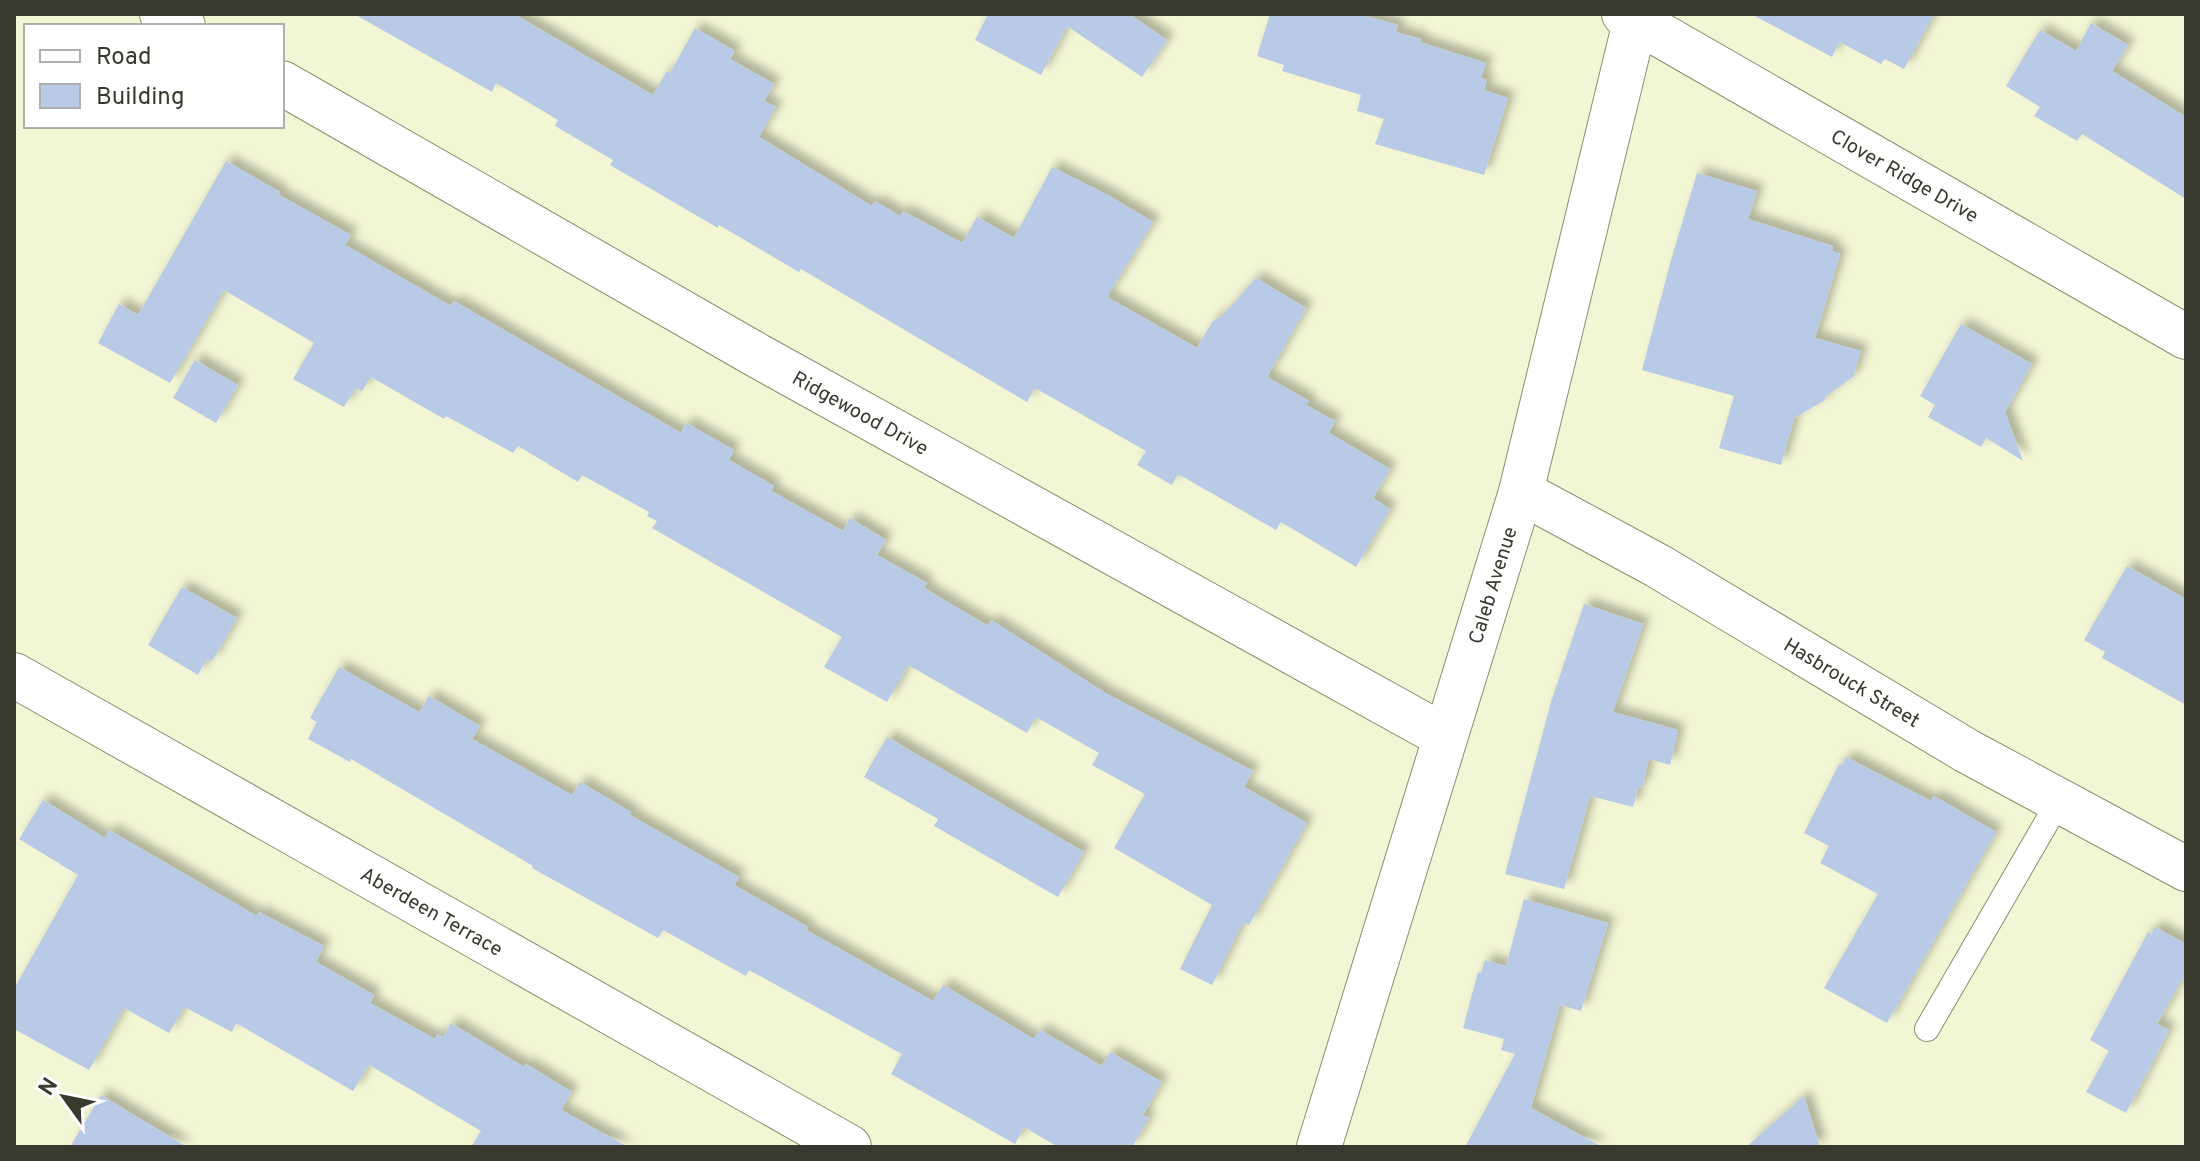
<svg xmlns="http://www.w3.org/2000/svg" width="2200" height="1161" font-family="Overpass,sans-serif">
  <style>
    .building { fill: #b9cae6; filter: url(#shadow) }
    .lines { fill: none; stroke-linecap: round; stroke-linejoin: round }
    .service-casing { stroke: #8b8d6e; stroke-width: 26 }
    .minor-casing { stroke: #8b8d6e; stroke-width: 46 }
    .service { stroke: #fff; stroke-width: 24 }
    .minor { stroke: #fff; stroke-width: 44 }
    .labels { text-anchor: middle; stroke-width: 6; stroke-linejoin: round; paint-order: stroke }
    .street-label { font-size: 20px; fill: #393a2d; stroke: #fff }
  </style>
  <defs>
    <filter id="shadow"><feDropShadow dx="7" dy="-7" stdDeviation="4" flood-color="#0004"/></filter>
  </defs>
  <rect width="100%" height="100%" fill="#f3f6d4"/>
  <!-- building -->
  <path class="building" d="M 354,14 L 514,14 L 653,95 L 667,71 L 670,73 L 695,28 L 735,51 L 730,59 L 774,84 L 764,101 L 776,107 L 759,137 L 872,206 L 875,201 L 900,216 L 903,211 L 962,243 L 977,217 L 1014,238 L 1052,167 L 1106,194 L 1153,222 L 1107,297 L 1197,348 L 1212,322 L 1223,315 L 1256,278 L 1306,308 L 1267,377 L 1309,401 L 1306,405 L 1335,421 L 1329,433 L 1390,469 L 1373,498 L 1390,509 L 1356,567 L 1281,522 L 1276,530 L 1178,474 L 1172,485 L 1137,465 L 1146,451 L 1035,388 L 1027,402 L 801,269 L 799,272 L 719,225 L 718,228 L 610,165 L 613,160 L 555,126 L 558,120 L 496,83 L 492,92 Z
    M 988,14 L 1129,14 L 1167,40 L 1142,77 L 1067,26 L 1041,75 L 975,40 Z
    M 1270,14 L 1359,14 L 1398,25 L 1396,32 L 1421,39 L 1420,42 L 1486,63 L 1481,78 L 1487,80 L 1484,90 L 1508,98 L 1484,175 L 1375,144 L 1384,119 L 1357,111 L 1361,95 L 1282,71 L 1284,65 L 1257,56 Z
    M 1751,14 L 1934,14 L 1904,69 L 1885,59 L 1881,64 L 1840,42 L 1832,57 Z
    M 2091,23 L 2128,45 L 2112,71 L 2186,117 L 2186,199 L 2082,134 L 2077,141 L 2034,116 L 2040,107 L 2006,86 L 2040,30 L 2076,51 Z
    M 226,161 L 280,192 L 279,195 L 351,235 L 345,245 L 451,306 L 454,301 L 681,433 L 686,423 L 734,450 L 729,460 L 774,486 L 771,491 L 843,531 L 850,518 L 886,540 L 877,555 L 927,583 L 924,588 L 988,626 L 991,620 L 1107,694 L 1253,771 L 1244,787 L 1307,823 L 1249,925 L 1243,922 L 1212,985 L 1180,969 L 1212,905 L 1114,848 L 1145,794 L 1092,765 L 1099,753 L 1036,717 L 1027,733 L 908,665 L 887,702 L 824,667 L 842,637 L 652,528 L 657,521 L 647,516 L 649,512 L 582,475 L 578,482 L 518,446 L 513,453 L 446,416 L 444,419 L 371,377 L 362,391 L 356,388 L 344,407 L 293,379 L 314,343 L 224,290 L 170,383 L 98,343 L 119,304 L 138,315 Z
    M 1697,173 L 1757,191 L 1748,219 L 1833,246 L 1832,251 L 1840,254 L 1815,338 L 1861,351 L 1853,377 L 1826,396 L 1825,400 L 1794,418 L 1781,465 L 1719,448 L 1734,396 L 1642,370 L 1671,260 Z
    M 1961,324 L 2032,364 L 2005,412 L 2023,461 L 1986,438 L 1981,447 L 1928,417 L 1935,405 L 1920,396 Z
    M 195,360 L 238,385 L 216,423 L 173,398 Z
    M 2127,566 L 2186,599 L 2186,705 L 2102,658 L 2105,652 L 2084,640 Z
    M 182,587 L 237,618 L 212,661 L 207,659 L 198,675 L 148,645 Z
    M 1584,604 L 1643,624 L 1613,712 L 1678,730 L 1670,765 L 1649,759 L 1642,788 L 1639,786 L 1633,807 L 1590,796 L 1564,889 L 1505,874 L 1551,702 Z
    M 339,667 L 419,712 L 429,696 L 480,726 L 472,739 L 572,795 L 580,782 L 631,812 L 630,815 L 739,877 L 734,885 L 808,927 L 806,930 L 933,1001 L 943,985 L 1034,1039 L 1040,1030 L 1102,1066 L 1110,1052 L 1162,1082 L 1143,1115 L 1149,1118 L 1132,1147 L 1058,1147 L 1024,1127 L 1015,1144 L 891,1074 L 902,1054 L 749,970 L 746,976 L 663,930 L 658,938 L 532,868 L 533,866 L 351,759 L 350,762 L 308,739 L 317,722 L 310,718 Z
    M 887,737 L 1084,852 L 1058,897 L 934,826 L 938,819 L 864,777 Z
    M 1846,757 L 1931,801 L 1934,796 L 1996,832 L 1887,1023 L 1824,988 L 1878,894 L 1820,863 L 1829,846 L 1804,833 L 1839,764 L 1842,765 Z
    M 43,800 L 105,838 L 109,830 L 257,916 L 259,912 L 324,946 L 316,962 L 374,995 L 370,1003 L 435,1039 L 438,1034 L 443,1037 L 451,1023 L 524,1067 L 526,1064 L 572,1092 L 561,1110 L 628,1147 L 471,1147 L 481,1131 L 369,1065 L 353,1091 L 236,1023 L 232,1032 L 184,1007 L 169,1033 L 124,1008 L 89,1070 L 14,1029 L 14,989 L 78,875 L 19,839 Z
    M 1524,899 L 1608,923 L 1581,1011 L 1560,1005 L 1531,1108 L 1602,1147 L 1465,1147 L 1515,1054 L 1501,1050 L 1504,1039 L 1463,1028 L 1478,972 L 1481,973 L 1485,960 L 1506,966 Z
    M 2155,927 L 2186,944 L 2186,972 L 2157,1024 L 2169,1030 L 2126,1113 L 2086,1092 L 2109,1051 L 2090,1040 L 2148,932 L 2151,934 Z
    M 101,1095 L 187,1147 L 70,1147 Z
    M 1804,1096 L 1820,1147 L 1746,1147 Z"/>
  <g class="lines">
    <!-- service casing -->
    <g class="service-casing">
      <path id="service" d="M 1927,1029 L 2059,801"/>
    </g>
    <!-- minor casing -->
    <g class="minor-casing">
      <g id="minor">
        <path d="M 162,14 L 183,26"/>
        <path id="s1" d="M 1624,14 L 2186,337"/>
        <path id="s2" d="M 282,83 L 760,357 L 1444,736"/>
        <path id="s3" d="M 1521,492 L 1658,566 L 1967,751 L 2186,869"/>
        <path id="s4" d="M 14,675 L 849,1147"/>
        <path id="s5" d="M 1319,1147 L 1521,492 L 1637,14"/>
      </g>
    </g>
    <!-- service -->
    <use href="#service" class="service"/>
    <!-- minor -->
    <use href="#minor" class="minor"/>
  </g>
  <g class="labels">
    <!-- street labels -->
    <g class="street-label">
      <text dy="7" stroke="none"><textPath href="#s1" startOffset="324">Clover Ridge Drive</textPath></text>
      <text dy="7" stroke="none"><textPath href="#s2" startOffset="666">Ridgewood Drive</textPath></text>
      <text dy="7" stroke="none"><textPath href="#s5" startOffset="588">Caleb Avenue</textPath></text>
      <text dy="7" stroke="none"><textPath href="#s3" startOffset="382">Hasbrouck Street</textPath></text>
      <text dy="7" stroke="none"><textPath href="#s4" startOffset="480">Aberdeen Terrace</textPath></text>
    </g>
  </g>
  <!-- border -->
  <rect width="2200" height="1161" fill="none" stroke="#393a2d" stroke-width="32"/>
  <!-- legend -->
  <rect x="24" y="24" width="260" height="104" fill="#ffffff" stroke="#b0b0ab" stroke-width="2"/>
  <rect x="40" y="50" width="40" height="12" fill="#ffffff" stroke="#b0b0ab" stroke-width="2"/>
  <text x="96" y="64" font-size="24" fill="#393a2d">Road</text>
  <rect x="40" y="84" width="40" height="24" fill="#b9cae6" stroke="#b0b0ab" stroke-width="2"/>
  <text x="96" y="104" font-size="24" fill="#393a2d">Building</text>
  <!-- north arrow -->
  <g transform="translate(64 1097) rotate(303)" stroke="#ffffff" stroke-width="6" paint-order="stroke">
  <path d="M0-6L14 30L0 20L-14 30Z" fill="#393a2d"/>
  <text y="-12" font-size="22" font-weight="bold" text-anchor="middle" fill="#393a2d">N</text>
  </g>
</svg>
